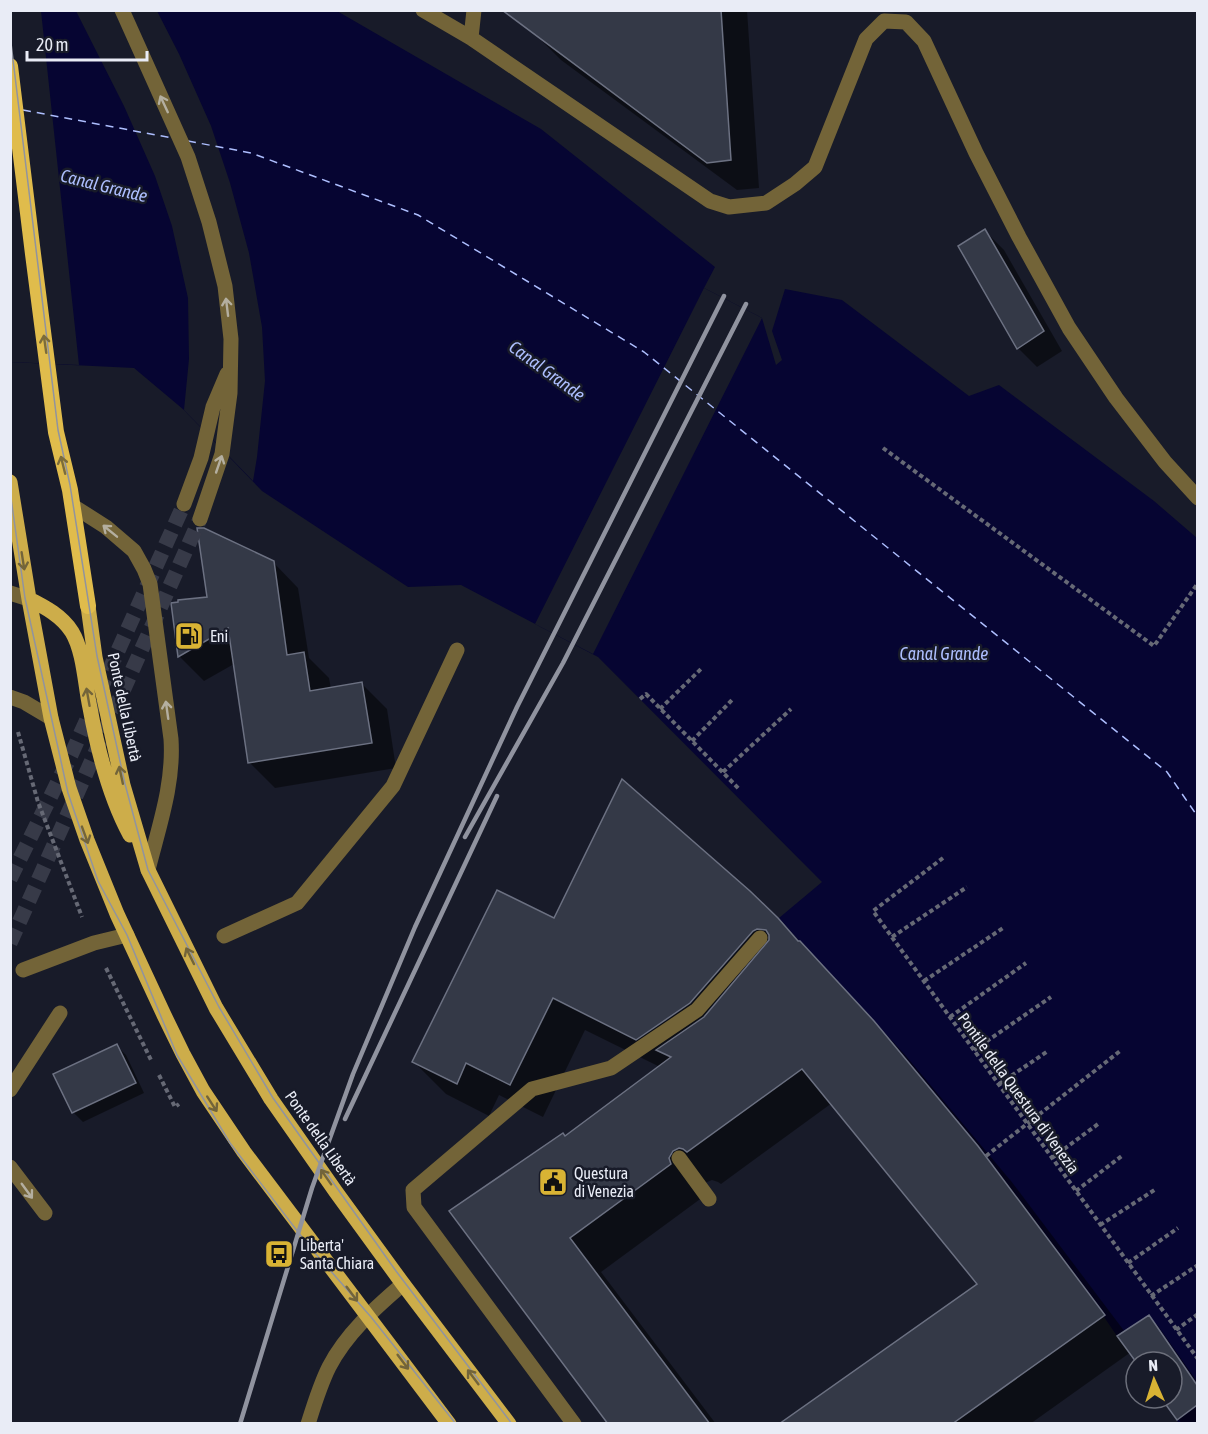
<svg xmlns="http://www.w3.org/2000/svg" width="1208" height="1434" font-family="'Asap Condensed',sans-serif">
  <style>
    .water { fill: #060532 }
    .pier { fill: #181b29 }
    .shadow { fill: #0007 }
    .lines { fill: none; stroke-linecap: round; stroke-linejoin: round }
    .ferry { stroke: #adbefe; stroke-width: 1.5; stroke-dasharray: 8 6; stroke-linecap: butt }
    .building { fill: #343947; stroke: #6c7182; stroke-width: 1.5 }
    .minor-tunnel { stroke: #373a48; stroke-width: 15; stroke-dasharray: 15 8; stroke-linecap: butt }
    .path { stroke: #666975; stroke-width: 4; stroke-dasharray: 4.5 3; stroke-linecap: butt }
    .service { stroke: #736438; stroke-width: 15 }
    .minor { stroke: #736438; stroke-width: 15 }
    .primary { stroke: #cdad4a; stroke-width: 15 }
    .trunk { stroke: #e0bc4c; stroke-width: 16 }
    .tram { stroke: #90939f; stroke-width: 1.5 }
    .rail { stroke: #90939f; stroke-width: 4.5 }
    .oneway { stroke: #b4afa0 }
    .oneway2 { stroke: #7c6c3a }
    .oneway3 { stroke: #72643a }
    .labels { text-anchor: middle; stroke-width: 5; stroke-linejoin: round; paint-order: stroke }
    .poi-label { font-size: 16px; fill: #e9ecf6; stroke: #181b29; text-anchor: start }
    .street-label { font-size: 16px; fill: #e9ecf6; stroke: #181b29 }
    .water-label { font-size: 18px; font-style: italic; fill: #adbefe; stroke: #181b29 }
  </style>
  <rect width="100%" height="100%" fill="#181b29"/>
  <!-- water -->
  <path class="water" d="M 11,11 L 337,11 L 541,129 L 715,267 L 704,288 L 762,318 L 776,365 L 782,360 L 772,331 L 785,289 L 842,300 L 969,396 L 999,385 L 1154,501 L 1197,538 L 1197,1385 L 1149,1315 L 1117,1336 C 1043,1226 961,1121 874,1022 C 843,986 809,953 779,918 L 822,882 L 598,657 L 461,585 L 408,587 L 262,491 L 184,410 L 134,368 L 11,362 Z
    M 1197,1405 L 1197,1423 L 1179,1423 L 1177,1421 Z"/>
  <!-- pier -->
  <path class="pier" d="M 11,11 L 41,11 L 79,365 L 11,362 Z
    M 76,11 L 157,11 L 179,54 L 211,126 L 230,183 L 249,253 L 262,327 L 265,381 L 257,457 L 253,481 L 184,410 L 189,359 L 188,298 L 172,226 L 155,176 L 124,106 Z
    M 704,288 L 762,318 L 593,654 L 535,624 Z"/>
  <!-- shadow -->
  <path class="shadow" d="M 531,10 L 747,10 L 759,188 L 737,190 L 561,60 L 532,31 Z
    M 985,231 L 1004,250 L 1062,351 L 1037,367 L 1018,348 Z
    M 273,562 L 298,588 L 309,658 L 329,678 L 331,689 L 362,684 L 387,709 L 396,768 L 275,788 L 249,762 L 234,664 L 204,681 L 179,656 L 172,604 L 209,599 Z
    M 777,919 L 832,975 L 906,1056 L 1011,1181 L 1125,1332 L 1149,1317 L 1158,1326 L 1198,1383 L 1198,1421 L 1194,1424 L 1182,1424 L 1163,1398 L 1172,1398 L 1172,1362 L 1138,1362 L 1131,1352 L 1030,1424 L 781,1424 L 979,1284 L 832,1103 L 721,1184 L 718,1182 L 712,1180 L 705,1183 L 703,1197 L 601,1272 L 716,1424 L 610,1424 L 451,1211 L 565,1137 L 660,1067 L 585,1030 L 543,1117 L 499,1095 L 489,1116 L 446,1094 L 413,1061 L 555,920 Z
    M 117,1046 L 126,1055 L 144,1093 L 83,1122 L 74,1113 L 56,1075 Z"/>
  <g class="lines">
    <!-- ferry -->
    <path class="ferry" d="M 23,110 L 172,138
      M 188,141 L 251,153 L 418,215 L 644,352 L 1167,772 L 1198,817"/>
  </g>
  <!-- building -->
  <path class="building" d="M 502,10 L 721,10 L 731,160 L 707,163 Z
    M 985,229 L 1044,331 L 1017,349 L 958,246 Z
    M 197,528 L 204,528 L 274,561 L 287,655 L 304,652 L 310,691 L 362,682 L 372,743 L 248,763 L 228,628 L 178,657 L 171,603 L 178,602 L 178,600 L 207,597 Z
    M 622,779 L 750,891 L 778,918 L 798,941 L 800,941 L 874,1021 L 978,1146 L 1105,1315 L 952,1424 L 779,1424 L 977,1284 L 802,1069 L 687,1152 L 683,1149 L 679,1148 L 673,1151 L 669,1158 L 671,1164 L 570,1238 L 710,1424 L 608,1424 L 449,1211 L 563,1133 L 565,1136 L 671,1057 L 656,1050 L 704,1017 L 769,940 L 769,935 L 766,930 L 757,929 L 753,931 L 690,1003 L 636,1040 L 553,998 L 510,1085 L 466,1063 L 457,1084 L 412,1062 L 497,890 L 554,918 Z
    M 117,1044 L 136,1083 L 72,1113 L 53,1074 Z
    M 1149,1315 L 1197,1385 L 1197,1405 L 1177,1420 L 1161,1398 L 1172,1398 L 1172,1362 L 1136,1362 L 1117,1336 Z"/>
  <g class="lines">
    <!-- minor-tunnel -->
    <path class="minor-tunnel" d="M 10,879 L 71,755 L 184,504
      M 10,943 L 200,519"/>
    <!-- path -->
    <path class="path" d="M 883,448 L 1154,646 L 1198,583
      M 640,699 L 646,694 L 740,790
      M 660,709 L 702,668
      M 18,732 L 38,802 L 82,917
      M 692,741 L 733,699
      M 723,772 L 791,709
      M 943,858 L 873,911 L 1198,1359
      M 892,937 L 967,887
      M 106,968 L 151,1060
      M 924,981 L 1003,928
      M 950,1017 L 1026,963
      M 974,1050 L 1051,997
      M 159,1075 L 175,1107 L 179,1104
      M 999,1084 L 1048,1051
      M 986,1156 L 1120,1051
      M 1052,1158 L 1098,1124
      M 1076,1191 L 1123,1155
      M 1100,1225 L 1156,1189
      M 1128,1263 L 1178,1228
      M 1151,1296 L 1198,1265
      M 1176,1330 L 1198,1314"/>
    <!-- service -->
    <path class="service" d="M 423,10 L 471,38 L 710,201 L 729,207 L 766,203 L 795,184 L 815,167 L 866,39 L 884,21 L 906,22 L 924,41 L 976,153 L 1019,237 L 1069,328 L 1116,398 L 1165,462 L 1198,498
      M 471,38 L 474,10
      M 73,506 L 106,527 L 134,551 L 144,569 L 150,584 L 171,739 C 174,784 159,826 148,870
      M 224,936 L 297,903 L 393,786 L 457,650
      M 23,970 L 94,943 L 127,935
      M 10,1090 L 60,1013
      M 679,1158 L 709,1199
      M 10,1167 L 45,1213
      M 574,1424 L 414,1207 L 413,1190 L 532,1089 L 611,1068 L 697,1010 L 760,938"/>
    <!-- minor -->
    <path class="minor" d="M 122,10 L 188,157 L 209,222 L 225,286 L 231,339 L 230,393 L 222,454 L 200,519
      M 184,504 L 201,458 L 213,407 L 227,374
      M 10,593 L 29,599
      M 10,697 L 24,702 L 51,718
      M 308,1424 C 314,1405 320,1385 329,1367 C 346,1334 375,1308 403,1284"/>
    <!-- primary -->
    <path class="primary" d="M 10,482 L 29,599 L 51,718 L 69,788 L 87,840 L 117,914 L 164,1015 L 183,1054 L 203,1091 L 244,1152 L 449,1424
      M 29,599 C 45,607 62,616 72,632 C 84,652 85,685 90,708 C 98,752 109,796 130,835
      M 88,606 L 95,657 L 123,785 L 148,870 L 216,1008 L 271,1099 L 336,1192 L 403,1284 L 509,1424"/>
    <!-- trunk -->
    <path class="trunk" d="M 10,66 L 33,254 L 56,432 L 70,490 L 88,606"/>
    <!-- tram -->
    <path class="tram" d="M 10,35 L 58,430 L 70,485 L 97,656 L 125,784 L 148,870 L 219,1007 L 273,1098 L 396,1271 L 512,1424
      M 10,491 L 25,598 L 68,793 L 98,881 L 127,935 L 177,1055 L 230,1143 L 308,1245 L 371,1317 L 456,1424"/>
    <!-- rail -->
    <path class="rail" d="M 465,837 L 563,663 L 746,304
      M 345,1119 L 497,796
      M 240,1424 L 312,1188 L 353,1074 L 415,927 L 517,707 L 724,296"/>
  </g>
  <!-- one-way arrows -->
  <defs><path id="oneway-shaft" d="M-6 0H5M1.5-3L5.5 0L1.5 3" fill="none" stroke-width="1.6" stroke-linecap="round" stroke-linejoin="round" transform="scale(1.5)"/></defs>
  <g class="oneway">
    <use href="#oneway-shaft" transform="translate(164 104) rotate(-115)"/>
    <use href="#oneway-shaft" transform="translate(227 307) rotate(-97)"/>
    <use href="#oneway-shaft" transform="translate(219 464) rotate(-71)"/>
    <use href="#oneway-shaft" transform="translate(110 531) rotate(-141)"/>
    <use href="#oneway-shaft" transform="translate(167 710) rotate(-98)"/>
    <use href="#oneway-shaft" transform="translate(27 1191) rotate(54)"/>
  </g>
  <g class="oneway2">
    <use href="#oneway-shaft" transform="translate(45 344) rotate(-98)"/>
    <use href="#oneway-shaft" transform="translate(63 465) rotate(-104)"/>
  </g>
  <g class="oneway3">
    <use href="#oneway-shaft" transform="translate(23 561) rotate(81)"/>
    <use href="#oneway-shaft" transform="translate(88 697) rotate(-100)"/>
    <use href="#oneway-shaft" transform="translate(121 775) rotate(-102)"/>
    <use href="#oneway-shaft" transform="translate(85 835) rotate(70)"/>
    <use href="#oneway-shaft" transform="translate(190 956) rotate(-116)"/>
    <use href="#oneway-shaft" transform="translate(212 1104) rotate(57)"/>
    <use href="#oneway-shaft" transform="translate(326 1177) rotate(-125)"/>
    <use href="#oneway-shaft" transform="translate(352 1294) rotate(53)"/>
    <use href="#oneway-shaft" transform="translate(403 1362) rotate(53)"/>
    <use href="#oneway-shaft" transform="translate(473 1377) rotate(-127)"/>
  </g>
  <!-- icons -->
  <defs>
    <g id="fuel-square" transform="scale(1.5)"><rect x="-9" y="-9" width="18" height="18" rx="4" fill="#d9b334" stroke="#181b29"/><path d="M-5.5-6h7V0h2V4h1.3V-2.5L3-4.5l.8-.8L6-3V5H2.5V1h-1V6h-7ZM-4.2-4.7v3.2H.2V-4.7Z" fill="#111"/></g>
    <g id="civic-square" transform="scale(1.5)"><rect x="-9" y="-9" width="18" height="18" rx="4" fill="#d9b334" stroke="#181b29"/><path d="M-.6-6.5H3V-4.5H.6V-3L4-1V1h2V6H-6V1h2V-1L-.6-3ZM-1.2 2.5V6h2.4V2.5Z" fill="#111"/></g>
    <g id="bus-square" transform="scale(1.5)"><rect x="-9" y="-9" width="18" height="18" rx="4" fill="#d9b334" stroke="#181b29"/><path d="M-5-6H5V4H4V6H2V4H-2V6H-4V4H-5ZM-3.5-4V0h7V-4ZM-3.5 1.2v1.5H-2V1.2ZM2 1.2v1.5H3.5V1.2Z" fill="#111"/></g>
  </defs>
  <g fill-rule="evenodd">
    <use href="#fuel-square" x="189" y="636"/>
    <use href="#civic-square" x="553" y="1182"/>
    <use href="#bus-square" x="279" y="1254"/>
  </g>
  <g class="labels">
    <!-- poi labels -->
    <g class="poi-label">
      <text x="210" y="642">Eni</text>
      <text x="574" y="1179">Questura<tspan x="574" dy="18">di Venezia</tspan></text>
      <text x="300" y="1251">Liberta'<tspan x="300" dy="18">Santa Chiara</tspan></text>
    </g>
    <!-- street labels -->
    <g class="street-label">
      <text transform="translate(125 707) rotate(78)" y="6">Ponte della Libertà</text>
      <text transform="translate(1019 1093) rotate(54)" y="6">Pontile della Questura di Venezia</text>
      <text transform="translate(321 1138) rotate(55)" y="6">Ponte della Libertà</text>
    </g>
    <!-- water labels -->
    <g class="water-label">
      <text transform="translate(104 186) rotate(14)" y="6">Canal Grande</text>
      <text transform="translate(547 371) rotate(36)" y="6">Canal Grande</text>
      <text x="944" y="660">Canal Grande</text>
    </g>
  </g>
  <!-- border -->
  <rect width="1208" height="1434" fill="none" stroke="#e9ecf6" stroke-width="24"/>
  <!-- north arrow -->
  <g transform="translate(1154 1380) rotate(357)"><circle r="28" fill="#181b29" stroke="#6c6f7b" stroke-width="1.5"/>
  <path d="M0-4.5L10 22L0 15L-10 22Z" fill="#d9b334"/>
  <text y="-9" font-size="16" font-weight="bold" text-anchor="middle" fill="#e9ecf6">N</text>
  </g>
  <!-- scale -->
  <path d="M27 51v9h120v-9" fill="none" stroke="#e9ecf6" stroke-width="3"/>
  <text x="36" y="51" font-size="18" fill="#e9ecf6" stroke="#181b29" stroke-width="4.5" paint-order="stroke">20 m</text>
</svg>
